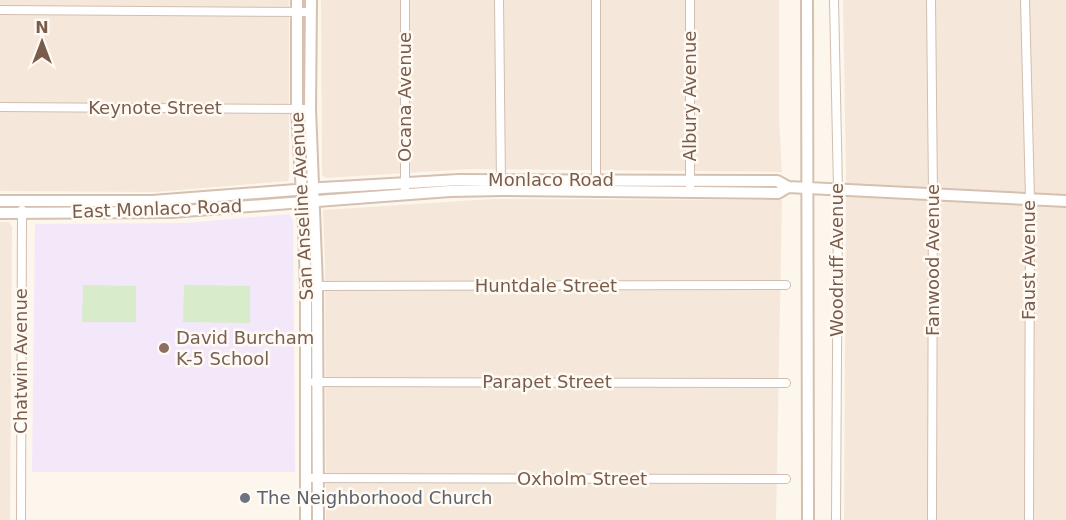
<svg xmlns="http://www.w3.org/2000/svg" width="1066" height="520" font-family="'DejaVu Sans',sans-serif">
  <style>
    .residential { fill: #f5e8da }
    .education { fill: #f3e8fa }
    .grass { fill: #d8ecc9 }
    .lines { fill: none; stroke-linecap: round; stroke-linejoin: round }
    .street-casing { stroke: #d1beb0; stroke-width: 10 }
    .secondary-casing { stroke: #d6c0b0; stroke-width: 14 }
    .street { stroke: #fff; stroke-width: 8 }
    .secondary { stroke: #fff; stroke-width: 10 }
    .education-dot { fill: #8d6e63; stroke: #fffaf3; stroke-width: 2 }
    .worship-dot { fill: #6b7280; stroke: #fffaf3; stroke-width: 2 }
    .labels { text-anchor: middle; stroke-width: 5; stroke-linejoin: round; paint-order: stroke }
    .street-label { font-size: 18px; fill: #7a5c4d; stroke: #fffaf3 }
    .education-label { font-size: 18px; fill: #785e54; stroke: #fffaf3; text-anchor: start }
    .worship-label { font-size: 18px; fill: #5b616d; stroke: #fffaf3; text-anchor: start }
  </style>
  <rect width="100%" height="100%" fill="#fdf6ec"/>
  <!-- residential -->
  <path class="residential" d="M 0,0 L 289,0 L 289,177 L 288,181 L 155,192 L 0,191 Z
    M 321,0 L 779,0 L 779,118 L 782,172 L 471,169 L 326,178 L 322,175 Z
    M 843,0 L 1066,0 L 1066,520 L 844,520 L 846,178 Z
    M 492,199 L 782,200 L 776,520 L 326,520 L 325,263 L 323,210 Z
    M 0,222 L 9,222 L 12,227 L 10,520 L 0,520 Z"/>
  <!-- education -->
  <path class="education" d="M 289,214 L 293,220 L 295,472 L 32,472 L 35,224 L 185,223 Z"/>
  <!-- grass -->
  <path class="grass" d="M 83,285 L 136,286 L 136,322 L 82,322 Z
    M 184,285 L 250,286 L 250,323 L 183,322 Z"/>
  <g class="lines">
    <!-- street casing -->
    <g class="street-casing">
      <path id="street" d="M 499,0 L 501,183
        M 596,0 L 596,184
        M 834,0 L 838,189 L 836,520
        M 931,0 L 933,194 L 932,520
        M 1025,0 L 1030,199 L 1029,520
        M 0,10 L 311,12
        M 0,107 L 310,109
        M 690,192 L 690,0
        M 405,195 L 405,0
        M 314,286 L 786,285
        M 314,382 L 786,383
        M 306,478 L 786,479
        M 21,520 L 22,210"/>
    </g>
    <!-- secondary casing -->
    <g class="secondary-casing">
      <path id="secondary" d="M 297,0 L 297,109 L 304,227 L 306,286 L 306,520
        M 311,0 L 310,109 L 317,286 L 318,520
        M 807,0 L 808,520
        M 0,201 L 152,201 L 322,188 L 459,180 L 777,181 L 788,187 L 1066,201
        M 0,213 L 171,212 L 450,191 L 502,190 L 778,193 L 788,187"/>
    </g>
    <!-- street -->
    <use href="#street" class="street"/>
    <!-- secondary -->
    <use href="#secondary" class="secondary"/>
  </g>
  <!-- markers -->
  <circle class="education-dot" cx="164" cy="348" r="6"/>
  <circle class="worship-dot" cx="245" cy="498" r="6"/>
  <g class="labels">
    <!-- street labels -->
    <g class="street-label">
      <text transform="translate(690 96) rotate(-90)" y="6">Albury Avenue</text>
      <text transform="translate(405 97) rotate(-90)" y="6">Ocana Avenue</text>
      <text x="155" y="114">Keynote Street</text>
      <text x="551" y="186">Monlaco Road</text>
      <text transform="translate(302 206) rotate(-93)" y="6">San Anseline Avenue</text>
      <text transform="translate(157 209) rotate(-2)" y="6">East Monlaco Road</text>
      <text transform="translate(837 260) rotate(-90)" y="6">Woodruff Avenue</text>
      <text transform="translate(933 260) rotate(-90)" y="6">Fanwood Avenue</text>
      <text transform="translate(1029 260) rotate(-90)" y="6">Faust Avenue</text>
      <text x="546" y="292">Huntdale Street</text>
      <text transform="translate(21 361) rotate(-90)" y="6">Chatwin Avenue</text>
      <text x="547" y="388">Parapet Street</text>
      <text x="582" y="485">Oxholm Street</text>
    </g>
    <!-- education labels -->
    <g class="education-label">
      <text x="176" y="344">David Burcham<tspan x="176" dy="21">K-5 School</tspan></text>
    </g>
    <!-- worship labels -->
    <g class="worship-label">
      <text x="257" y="504">The Neighborhood Church</text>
    </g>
  </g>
  <!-- north arrow -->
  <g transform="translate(42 42)" stroke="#fffaf3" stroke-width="4.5" paint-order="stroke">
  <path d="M0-4.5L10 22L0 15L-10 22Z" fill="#7a5c4d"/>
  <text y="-9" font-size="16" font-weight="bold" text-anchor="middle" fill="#7a5c4d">N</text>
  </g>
</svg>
